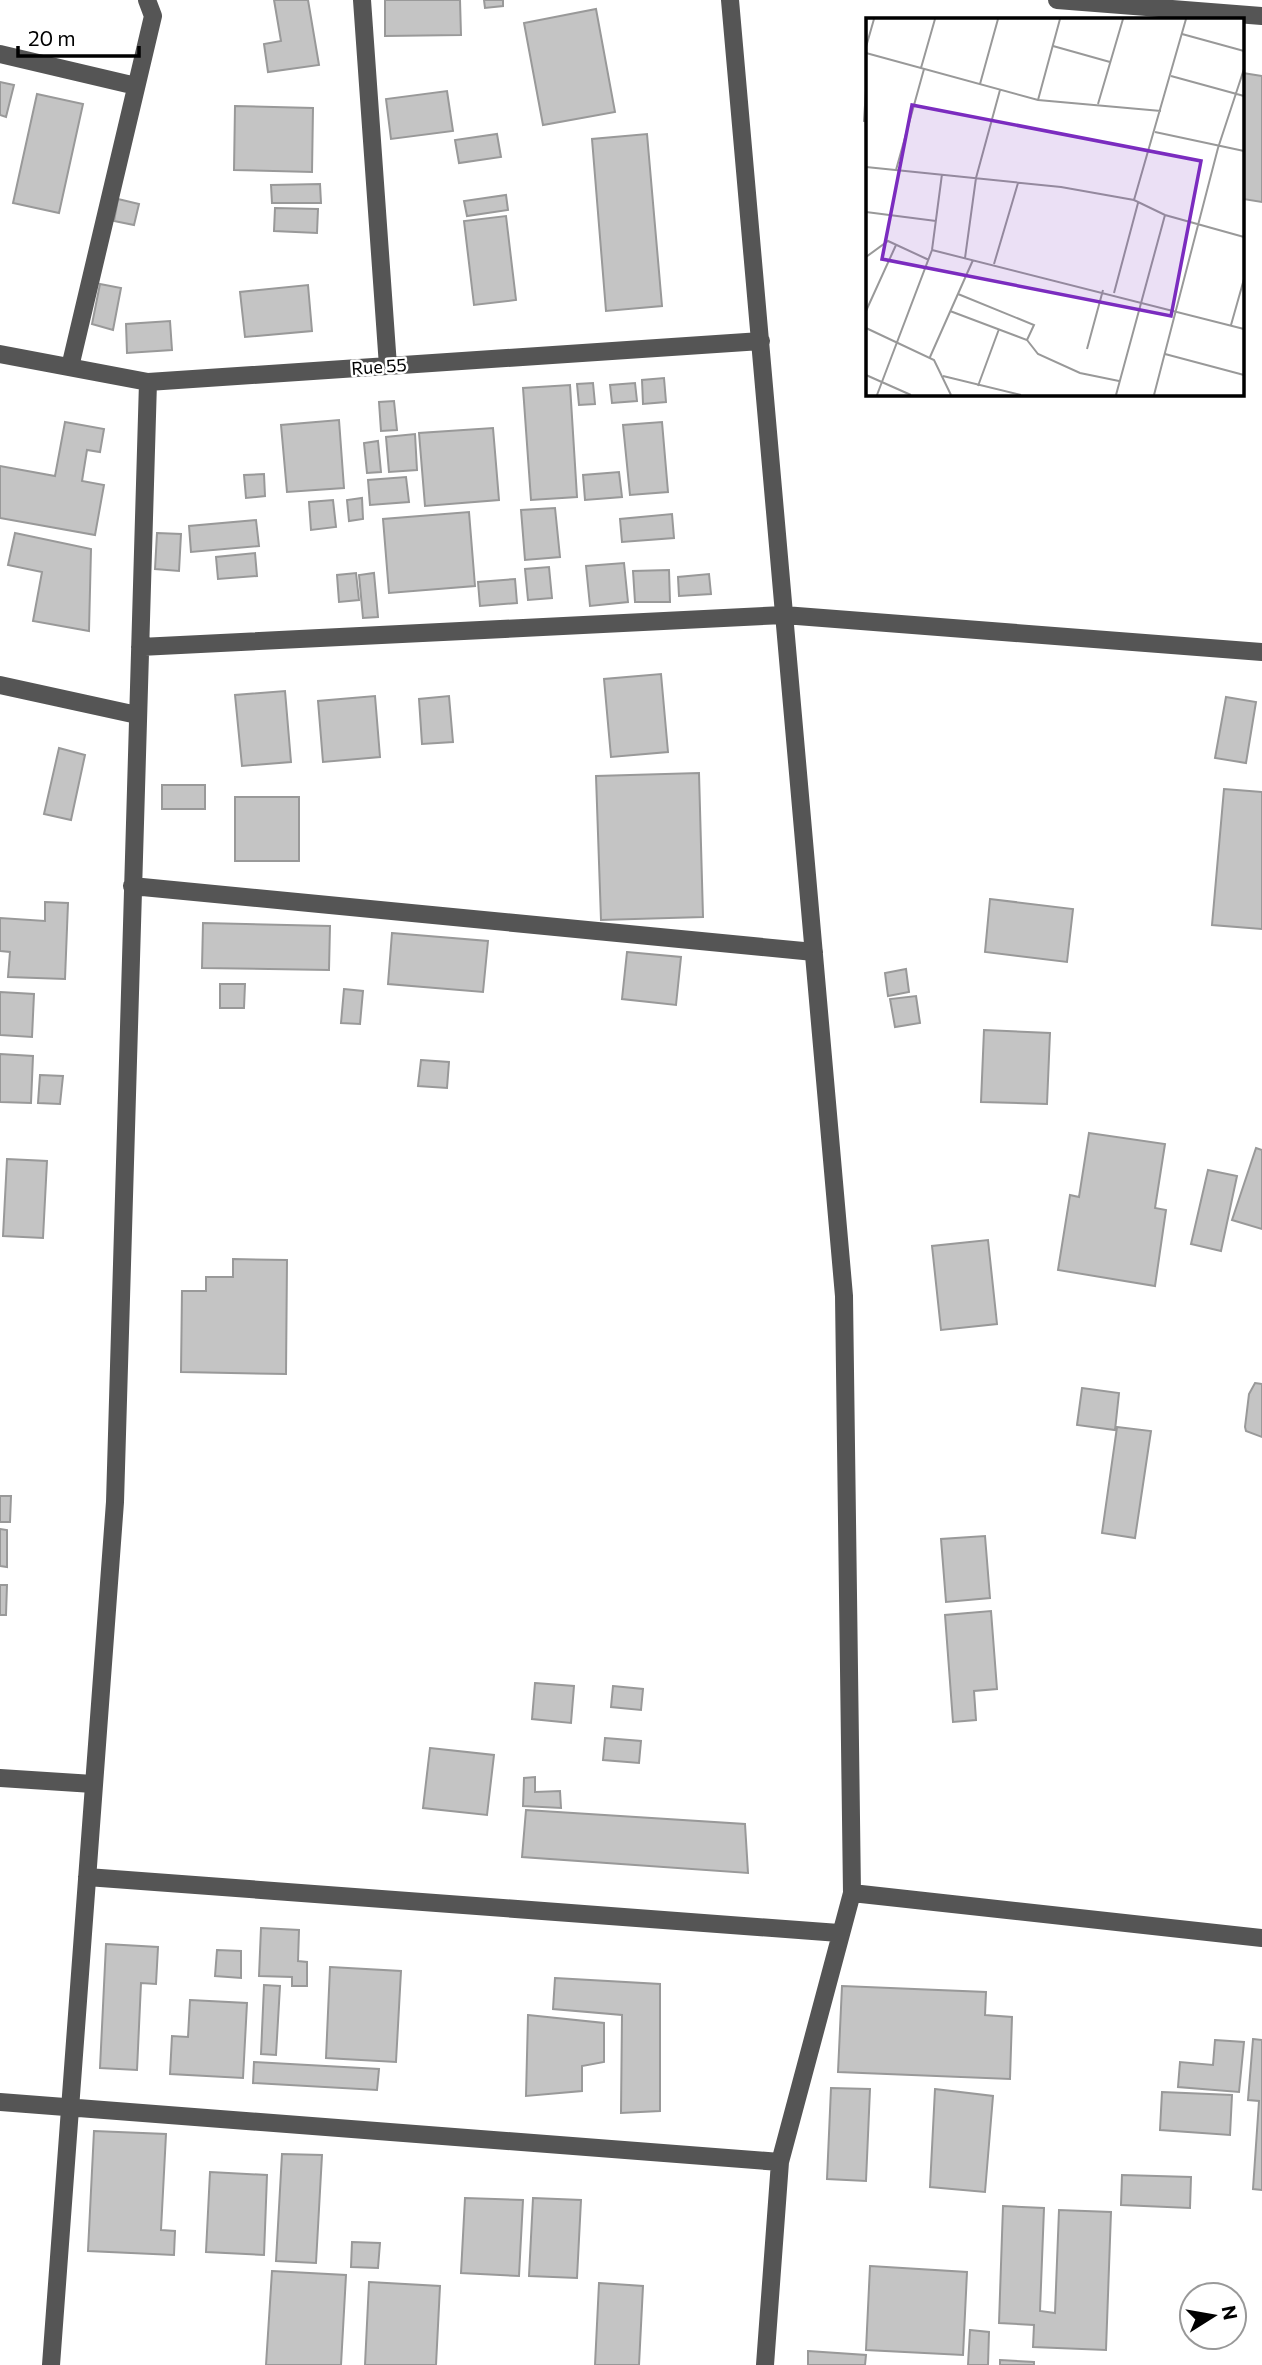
<svg xmlns="http://www.w3.org/2000/svg" width="1262" height="2365" font-family="Commissioner,sans-serif">
  <style>
    .building { fill: #c4c4c4; stroke: #999; stroke-width: 2 }
    .lines { fill: none; stroke-linecap: round; stroke-linejoin: round }
    .minor { stroke: #555; stroke-width: 18 }
    .labels { text-anchor: middle; stroke-width: 5; stroke-linejoin: round; paint-order: stroke }
    .street-label { font-size: 18px; fill: #000; stroke: #fff }
    .inset-road { fill: none; stroke: #999; stroke-width: 2 }
    .view { fill: #7b2cbf; fill-opacity: 0.15; stroke: #7b2cbf; stroke-width: 3.5 }
    .inset-edge { fill: none; stroke: #000; stroke-width: 3.5 }
  </style>
  <rect width="100%" height="100%" fill="#fff"/>
  <!-- building -->
  <path class="building" d="M 274,0 L 308,0 L 319,65 L 268,72 L 264,44 L 281,41 Z
    M 385,0 L 460,0 L 461,35 L 385,36 Z
    M 484,0 L 503,0 L 503,6 L 485,8 Z
    M 596,9 L 615,112 L 543,125 L 524,23 Z
    M 868,59 L 868,122 L 864,121 Z
    M 1243,73 L 1262,76 L 1262,202 L 1243,199 Z
    M 0,82 L 14,85 L 6,117 L 0,115 Z
    M 447,91 L 453,131 L 391,139 L 386,99 Z
    M 37,94 L 83,104 L 59,213 L 13,203 Z
    M 235,106 L 313,108 L 312,172 L 234,170 Z
    M 497,134 L 501,157 L 459,163 L 455,140 Z
    M 647,134 L 662,306 L 606,311 L 592,139 Z
    M 320,184 L 321,203 L 272,203 L 271,185 Z
    M 506,195 L 508,210 L 467,216 L 464,201 Z
    M 118,199 L 139,204 L 134,225 L 114,221 Z
    M 275,208 L 318,209 L 317,233 L 274,231 Z
    M 506,216 L 516,300 L 474,305 L 464,221 Z
    M 100,284 L 121,288 L 113,330 L 92,324 Z
    M 308,285 L 312,331 L 245,337 L 240,292 Z
    M 170,321 L 172,350 L 127,353 L 126,324 Z
    M 664,378 L 666,402 L 643,404 L 642,380 Z
    M 593,383 L 595,404 L 579,405 L 577,384 Z
    M 635,383 L 637,401 L 612,403 L 610,385 Z
    M 570,385 L 577,497 L 531,500 L 523,388 Z
    M 394,401 L 397,430 L 381,431 L 379,402 Z
    M 339,420 L 344,488 L 287,492 L 281,425 Z
    M 65,422 L 104,429 L 100,452 L 87,450 L 82,481 L 104,485 L 95,535 L 0,518 L 0,466 L 55,476 Z
    M 662,422 L 668,492 L 630,495 L 623,425 Z
    M 493,428 L 499,500 L 425,506 L 419,433 Z
    M 415,434 L 417,470 L 389,472 L 386,437 Z
    M 378,441 L 381,472 L 367,473 L 364,443 Z
    M 619,472 L 622,497 L 585,500 L 583,475 Z
    M 264,474 L 265,496 L 246,498 L 244,475 Z
    M 406,477 L 409,502 L 370,505 L 368,480 Z
    M 362,498 L 363,519 L 349,521 L 347,500 Z
    M 333,500 L 336,527 L 311,530 L 309,502 Z
    M 555,508 L 560,557 L 525,560 L 521,510 Z
    M 469,512 L 475,586 L 389,593 L 383,519 Z
    M 672,514 L 674,538 L 622,542 L 620,519 Z
    M 256,520 L 259,546 L 191,552 L 189,526 Z
    M 15,533 L 91,549 L 89,631 L 33,621 L 42,572 L 8,565 Z
    M 157,533 L 181,534 L 179,571 L 155,569 Z
    M 255,553 L 257,576 L 218,579 L 216,557 Z
    M 624,563 L 628,602 L 590,606 L 586,566 Z
    M 549,567 L 552,598 L 528,600 L 525,569 Z
    M 669,570 L 670,602 L 635,602 L 633,571 Z
    M 356,573 L 359,600 L 339,602 L 337,575 Z
    M 374,573 L 378,617 L 363,618 L 359,575 Z
    M 709,574 L 711,594 L 679,596 L 678,577 Z
    M 515,579 L 517,603 L 480,606 L 478,582 Z
    M 661,674 L 668,752 L 611,757 L 604,679 Z
    M 285,691 L 291,762 L 242,766 L 235,695 Z
    M 375,696 L 380,757 L 323,762 L 318,701 Z
    M 449,696 L 453,742 L 422,744 L 419,699 Z
    M 1226,697 L 1256,702 L 1246,763 L 1215,758 Z
    M 59,748 L 85,755 L 71,820 L 44,814 Z
    M 699,773 L 703,917 L 601,920 L 596,776 Z
    M 162,785 L 205,785 L 205,809 L 162,809 Z
    M 1224,789 L 1262,792 L 1262,929 L 1212,925 Z
    M 235,797 L 299,797 L 299,861 L 235,861 Z
    M 990,899 L 1073,909 L 1067,962 L 985,952 Z
    M 45,902 L 68,903 L 65,979 L 8,977 L 10,952 L 0,951 L 0,918 L 45,921 Z
    M 203,923 L 330,926 L 329,970 L 202,968 Z
    M 392,933 L 488,941 L 483,992 L 388,984 Z
    M 627,952 L 681,957 L 676,1005 L 622,999 Z
    M 906,969 L 909,992 L 888,996 L 885,973 Z
    M 220,984 L 245,984 L 244,1008 L 220,1008 Z
    M 344,989 L 363,991 L 360,1024 L 341,1023 Z
    M 0,992 L 34,994 L 32,1037 L 0,1035 Z
    M 916,996 L 920,1023 L 895,1027 L 890,999 Z
    M 984,1030 L 1050,1033 L 1047,1104 L 981,1102 Z
    M 0,1054 L 33,1056 L 31,1103 L 0,1102 Z
    M 421,1060 L 449,1062 L 447,1088 L 418,1086 Z
    M 40,1075 L 63,1076 L 60,1104 L 38,1103 Z
    M 1089,1133 L 1165,1144 L 1155,1208 L 1166,1210 L 1155,1286 L 1058,1270 L 1070,1195 L 1079,1197 Z
    M 1256,1148 L 1262,1150 L 1262,1229 L 1232,1220 Z
    M 7,1159 L 47,1161 L 43,1238 L 3,1236 Z
    M 1208,1170 L 1237,1176 L 1221,1251 L 1191,1244 Z
    M 988,1240 L 997,1324 L 941,1330 L 932,1246 Z
    M 233,1259 L 287,1260 L 286,1374 L 181,1372 L 182,1291 L 206,1291 L 206,1277 L 233,1277 Z
    M 1255,1383 L 1262,1384 L 1262,1437 L 1246,1431 L 1245,1427 L 1249,1394 Z
    M 1082,1388 L 1119,1393 L 1115,1430 L 1077,1425 Z
    M 1117,1427 L 1151,1431 L 1135,1538 L 1102,1533 Z
    M 0,1496 L 11,1496 L 10,1522 L 0,1522 Z
    M 0,1529 L 7,1530 L 7,1567 L 0,1566 Z
    M 985,1536 L 990,1598 L 946,1602 L 941,1539 Z
    M 0,1585 L 7,1585 L 6,1615 L 0,1615 Z
    M 991,1611 L 997,1689 L 974,1691 L 976,1720 L 953,1722 L 945,1615 Z
    M 535,1683 L 574,1686 L 571,1723 L 532,1719 Z
    M 613,1686 L 643,1689 L 641,1710 L 611,1707 Z
    M 605,1738 L 641,1741 L 639,1763 L 603,1760 Z
    M 430,1748 L 494,1755 L 487,1815 L 423,1808 Z
    M 535,1777 L 535,1792 L 560,1791 L 561,1808 L 523,1806 L 524,1778 Z
    M 526,1810 L 745,1824 L 748,1873 L 522,1857 Z
    M 261,1928 L 299,1930 L 298,1961 L 307,1962 L 307,1986 L 292,1986 L 292,1977 L 259,1976 Z
    M 106,1944 L 158,1947 L 156,1984 L 141,1983 L 137,2070 L 100,2068 Z
    M 217,1950 L 241,1951 L 241,1978 L 215,1976 Z
    M 330,1967 L 401,1971 L 396,2062 L 326,2058 Z
    M 555,1978 L 660,1984 L 660,2111 L 621,2113 L 622,2015 L 553,2009 Z
    M 264,1985 L 280,1986 L 276,2055 L 261,2054 Z
    M 842,1986 L 986,1992 L 985,2015 L 1012,2017 L 1010,2079 L 838,2072 Z
    M 190,2000 L 247,2003 L 243,2078 L 170,2074 L 172,2036 L 188,2037 Z
    M 528,2015 L 604,2023 L 604,2062 L 582,2066 L 582,2091 L 526,2096 Z
    M 1253,2039 L 1262,2040 L 1262,2190 L 1253,2189 L 1259,2101 L 1248,2100 Z
    M 1215,2040 L 1244,2042 L 1239,2092 L 1178,2087 L 1180,2062 L 1213,2065 Z
    M 254,2062 L 379,2069 L 377,2090 L 253,2083 Z
    M 831,2088 L 870,2089 L 866,2181 L 827,2179 Z
    M 935,2089 L 993,2096 L 985,2192 L 930,2187 Z
    M 1162,2092 L 1232,2095 L 1230,2135 L 1160,2130 Z
    M 94,2131 L 166,2134 L 161,2230 L 175,2231 L 174,2255 L 88,2251 Z
    M 282,2154 L 322,2155 L 316,2263 L 276,2261 Z
    M 210,2172 L 267,2175 L 264,2255 L 206,2252 Z
    M 1122,2175 L 1191,2177 L 1190,2208 L 1121,2205 Z
    M 465,2198 L 523,2200 L 519,2276 L 461,2273 Z
    M 533,2198 L 581,2200 L 577,2278 L 529,2276 Z
    M 1003,2206 L 1044,2208 L 1040,2311 L 1055,2313 L 1059,2210 L 1111,2212 L 1106,2350 L 1033,2347 L 1034,2325 L 999,2323 Z
    M 352,2242 L 380,2243 L 378,2268 L 351,2267 Z
    M 870,2266 L 967,2272 L 963,2355 L 866,2350 Z
    M 272,2271 L 346,2275 L 341,2365 L 266,2365 Z
    M 369,2282 L 440,2286 L 436,2365 L 365,2365 Z
    M 599,2283 L 643,2286 L 639,2365 L 595,2365 Z
    M 970,2330 L 989,2332 L 988,2365 L 968,2365 Z
    M 808,2351 L 866,2355 L 865,2365 L 808,2365 Z
    M 1000,2360 L 1034,2362 L 1034,2365 L 1000,2365 Z"/>
  <g class="lines">
    <!-- minor -->
    <path class="minor" d="M 362,0 L 388,366
      M 730,0 L 844,1296 L 852,1893 L 780,2162 L 765,2365
      M 1057,0 L 1262,16
      M 0,54 L 136,86
      M 0,354 L 148,382 L 761,341
      M 70,367 L 153,16 L 147,0
      M 140,647 L 784,615 L 1262,652
      M 0,685 L 137,715
      M 132,886 L 814,952
      M 0,1778 L 93,1784
      M 87,1877 L 839,1933
      M 852,1893 L 1262,1938
      M 0,2102 L 780,2162
      M 51,2365 L 115,1502 L 148,382"/>
  </g>
  <g class="labels">
    <!-- street labels -->
    <g class="street-label">
      <text transform="translate(379 367) rotate(-4)" y="6">Rue 55</text>
    </g>
  </g>
  <!-- overview -->
  <g transform="translate(866 18)">
    <rect width="378" height="378" fill="#fff"/>
    <path class="inset-road" d="M 316,16 L 378,33M 187,28 L 244,44M 0,29 L 8,1M 0,35 L 172,82 L 295,93M 55,50 L 69,1M 305,58 L 378,78M 114,66 L 132,1M 172,82 L 194,1M 232,86 L 257,1M 289,114 L 378,133M 0,149 L 195,169 L 268,182 L 299,197 L 378,219M 30,152 L 58,51M 268,182 L 320,1M 0,194 L 70,203M 66,232 L 378,311M 0,239 L 22,223 L 63,242M 99,240 L 110,160 L 134,72M 128,246 L 152,165M 248,275 L 272,185M 92,276 L 168,307 L 161,322M 0,293 L 30,227M 84,293 L 161,322 L 172,336 L 214,355 L 253,363M 365,307 L 378,261M 0,310 L 68,342 L 85,377M 221,331 L 237,272M 299,336 L 378,357M 64,339 L 107,242M 0,357 L 45,377M 77,358 L 155,377M 112,368 L 133,311M 11,377 L 66,232 L 76,156M 250,377 L 299,197M 288,377 L 352,130 L 378,51"/>
    <path class="view" d="M 46,87 L 335,143 L 305,298 L 16,241 Z"/>
    <rect width="378" height="378" class="inset-edge"/>
  </g>
  <!-- north arrow -->
  <g transform="translate(1213 2316) rotate(79)"><circle r="33" fill="#ffffff" stroke="#999999" stroke-width="2"/>
  <path d="M0-5L12 26L0 18L-12 26Z" fill="#000000"/>
  <text y="-10" font-size="19" font-weight="bold" text-anchor="middle" fill="#000000">N</text>
  </g>
  <!-- scale -->
  <path d="M18 46v10h121v-10" fill="none" stroke="#000000" stroke-width="3.5"/>
  <text x="28" y="46" font-size="21" fill="#000000" stroke="#ffffff" stroke-width="5" paint-order="stroke">20 m</text>
</svg>
